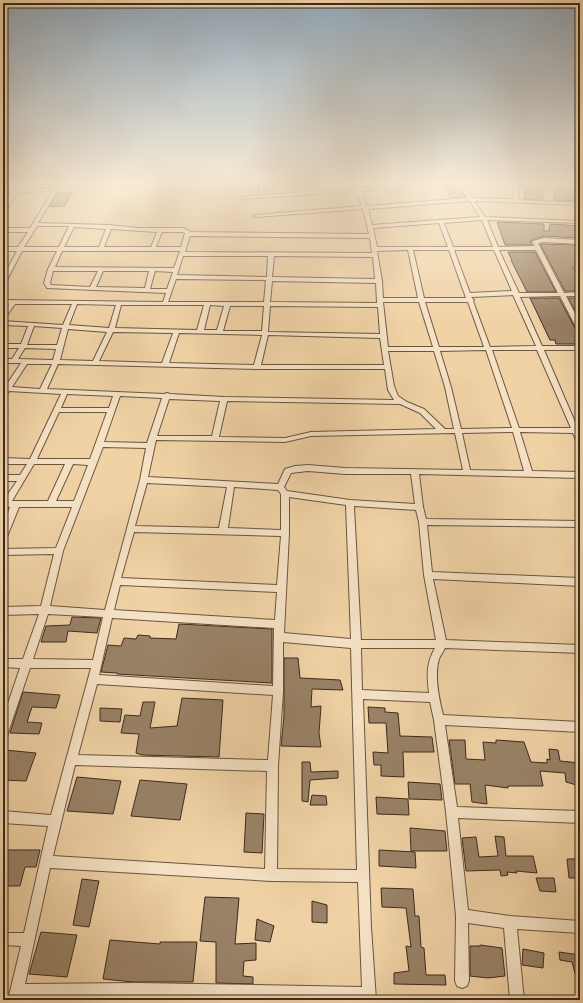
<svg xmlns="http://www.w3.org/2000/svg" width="583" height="1003" font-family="'Libre Caslon Text',serif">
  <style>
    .building { fill: #998266; stroke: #3a2b22 }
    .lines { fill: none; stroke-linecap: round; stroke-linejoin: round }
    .street-casing { stroke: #685543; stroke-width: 2 }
    .street { fill: #f5e2c4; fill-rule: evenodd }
  </style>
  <rect width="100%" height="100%" fill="#f0d2a5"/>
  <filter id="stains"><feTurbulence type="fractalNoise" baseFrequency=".005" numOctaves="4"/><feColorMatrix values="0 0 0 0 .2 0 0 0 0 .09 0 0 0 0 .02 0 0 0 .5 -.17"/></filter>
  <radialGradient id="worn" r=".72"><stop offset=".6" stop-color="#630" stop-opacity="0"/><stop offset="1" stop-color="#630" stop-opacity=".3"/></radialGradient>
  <!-- building -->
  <path class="building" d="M 459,188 L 465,197 L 451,198 L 446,189 Z
    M 525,188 L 542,188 L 543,200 L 524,199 Z
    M 556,189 L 580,189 L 580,195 L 576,195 L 577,201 L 554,200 Z
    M 72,192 L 65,206 L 49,207 L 58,193 Z
    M 497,222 L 544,224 L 544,231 L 549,231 L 550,224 L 580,226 L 580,238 L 544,236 L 532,240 L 530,242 L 532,245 L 505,245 Z
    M 540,244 L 580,245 L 577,246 L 580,253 L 580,267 L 572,268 L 580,277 L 580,291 L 565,291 Z
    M 508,252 L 535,252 L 556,292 L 527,292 L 511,260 L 512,260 Z
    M 530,298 L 559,298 L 576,330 L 580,332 L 580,344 L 556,344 L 555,340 L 550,340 Z
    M 568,298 L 580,298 L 580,320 Z
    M 72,617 L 101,618 L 97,633 L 68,631 L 66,642 L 41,642 L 46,626 L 70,625 Z
    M 179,624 L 272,629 L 272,683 L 117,674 L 117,673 L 101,672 L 108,645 L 121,646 L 124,638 L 136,639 L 138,635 L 150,636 L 150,638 L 176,639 Z
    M 284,658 L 298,658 L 300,678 L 340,680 L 343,690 L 312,689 L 311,707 L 321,706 L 319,733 L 321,747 L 281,746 L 284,716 Z
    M 23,692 L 60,695 L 56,708 L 32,707 L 27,722 L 42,723 L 39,734 L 10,733 Z
    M 182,698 L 223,700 L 219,757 L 142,755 L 136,753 L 139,734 L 121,733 L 125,715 L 140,716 L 143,702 L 155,702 L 150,728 L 177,726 Z
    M 368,707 L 385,708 L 385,712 L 398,713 L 400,736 L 432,737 L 434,752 L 403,752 L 404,777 L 381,776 L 381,765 L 374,765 L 373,752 L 388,753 L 386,723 L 369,723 Z
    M 100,708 L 122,709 L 120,722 L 100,721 Z
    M 449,740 L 465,740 L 466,759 L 485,760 L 483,742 L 496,743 L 496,740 L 524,742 L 531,762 L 547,763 L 547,759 L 550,760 L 549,749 L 558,750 L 560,761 L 580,763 L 580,786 L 566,782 L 565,773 L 540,771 L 543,786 L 508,786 L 508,788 L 485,785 L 487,804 L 472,802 L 470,784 L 455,784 Z
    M 5,750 L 36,753 L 26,781 L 3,780 L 3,757 Z
    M 302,762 L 310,762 L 311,772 L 338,771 L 338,778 L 310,780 L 308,802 L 302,801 Z
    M 77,777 L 121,781 L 113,814 L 67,811 Z
    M 140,780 L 187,784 L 180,820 L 131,816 Z
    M 408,782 L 440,784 L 442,800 L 409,799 Z
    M 312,795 L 326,796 L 327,805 L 310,805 Z
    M 376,797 L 408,799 L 409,815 L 377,814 Z
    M 246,813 L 264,814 L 262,853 L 244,852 Z
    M 410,828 L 445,831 L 447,851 L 411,851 Z
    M 495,836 L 504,837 L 506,856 L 533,856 L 537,873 L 516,871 L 517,873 L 507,872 L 508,875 L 501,876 L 500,870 L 466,871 L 462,838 L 476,837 L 479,857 L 498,856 Z
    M 7,850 L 40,850 L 36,867 L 25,867 L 20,886 L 3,886 L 3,863 Z
    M 379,850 L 415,852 L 416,868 L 379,866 Z
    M 567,859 L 580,859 L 580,878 L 569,878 Z
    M 536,878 L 554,878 L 556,892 L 540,891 Z
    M 82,879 L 99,881 L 89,927 L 73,925 Z
    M 381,888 L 413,889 L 415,916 L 419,916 L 421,947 L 424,948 L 426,975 L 445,975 L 446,985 L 394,984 L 394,973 L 409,971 L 406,946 L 411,947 L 406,908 L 382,907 Z
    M 205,897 L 239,898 L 235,944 L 256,943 L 256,960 L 244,961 L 243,976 L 253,977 L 253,984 L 216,983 L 216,942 L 200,941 Z
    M 312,901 L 327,905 L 327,923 L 312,922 Z
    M 257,919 L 274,926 L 270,942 L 255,940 Z
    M 41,932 L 77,935 L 67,977 L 29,974 Z
    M 110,940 L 160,944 L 160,942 L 197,942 L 193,982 L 133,982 L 103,979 Z
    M 480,945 L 502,948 L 505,976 L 488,978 L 470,976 L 470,946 L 480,946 Z
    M 523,949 L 544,953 L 543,968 L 522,965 Z
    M 559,952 L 580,955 L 580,981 L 577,981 L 572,962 L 560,960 Z"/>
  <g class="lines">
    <!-- street casing -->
    <g class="street-casing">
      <path id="street" d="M 258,182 L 262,182 L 264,195 L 303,192 L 299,182 L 303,182 L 307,192 L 448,182 L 515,183 L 515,182 L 519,182 L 519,183 L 580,186 L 580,188 L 519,186 L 518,200 L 580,203 L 580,205 L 474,201 L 485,217 L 580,221 L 580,223 L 487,220 L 498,247 L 535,246 L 532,242 L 533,241 L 544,238 L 580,240 L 580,244 L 544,242 L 538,243 L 564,293 L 580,292 L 580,296 L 566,296 L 580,323 L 580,331 L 577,329 L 560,296 L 520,297 L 542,346 L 580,346 L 580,350 L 544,350 L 578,429 L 580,429 L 580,443 L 577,443 L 573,433 L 520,432 L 532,471 L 580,472 L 580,478 L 419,474 L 423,507 L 426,519 L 580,521 L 580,527 L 427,525 L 432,572 L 580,578 L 580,586 L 433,579 L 446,640 L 580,645 L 580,653 L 445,648 C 443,652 440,656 439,659 C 434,675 439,699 443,715 L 580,722 L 580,732 L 445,725 L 457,807 L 580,811 L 580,823 L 458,818 L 468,910 L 510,916 L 580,921 L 580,933 L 517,929 L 524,1000 L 510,1000 L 504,928 L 468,923 L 469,981 L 467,986 L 462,988 L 457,986 L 455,981 L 456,916 L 446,812 L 434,720 L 430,702 L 363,699 L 371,927 L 376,1000 L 144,997 L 144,1000 L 130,1000 L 131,997 L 22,998 L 22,1000 L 8,1000 L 21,946 L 3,945 L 3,933 L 24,933 L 48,826 L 3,823 L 3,811 L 51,815 L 91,668 L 30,668 L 8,733 L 7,737 L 3,738 L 3,718 L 20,668 L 3,667 L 3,659 L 23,659 L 39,614 L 3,615 L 3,607 L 41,606 L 54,554 L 3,555 L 3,549 L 56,548 L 72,507 L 19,507 L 7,537 L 6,539 L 3,540 L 3,526 L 10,507 L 3,507 L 3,501 L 17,481 L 3,481 L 3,475 L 20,475 L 27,464 L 3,464 L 3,458 L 30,459 L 61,394 L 9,391 L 5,398 L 3,398 L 3,387 L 5,387 L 21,363 L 3,363 L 3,359 L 12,359 L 19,348 L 3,348 L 3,344 L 21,344 L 28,326 L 3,325 L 3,321 L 63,325 L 72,304 L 15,304 L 5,318 L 3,319 L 3,313 L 9,304 L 3,304 L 3,300 L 163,302 L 166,293 L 47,288 L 44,283 L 48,269 L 57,251 L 22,251 L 6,282 L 3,284 L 3,277 L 17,251 L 3,251 L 3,247 L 18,247 L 28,232 L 3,232 L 3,228 L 30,228 L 53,191 L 18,192 L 5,211 L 3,211 L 3,206 L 13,192 L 3,192 L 3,190 L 55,188 L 57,191 L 38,223 L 109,225 L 138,228 L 184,228 L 191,232 L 369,234 L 363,209 L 255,217 L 253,216 L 255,215 L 362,206 L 356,191 L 242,199 L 242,197 L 244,197 L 260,195 ZM 462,183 L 514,186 L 513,199 L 472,198 ZM 458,184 L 468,198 L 367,206 L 361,191 ZM 470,201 L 480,217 L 372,225 L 368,209 ZM 482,220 L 493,247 L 453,247 L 444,223 ZM 439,223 L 448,247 L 377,247 L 373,228 ZM 37,226 L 69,226 L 59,247 L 24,247 ZM 74,227 L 106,229 L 99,247 L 64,247 ZM 111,229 L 157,232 L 151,247 L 104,247 ZM 162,232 L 183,232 L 185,233 L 181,247 L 156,247 ZM 190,236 L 370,238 L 372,253 L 185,252 ZM 408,250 L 418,298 L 383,298 L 382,281 L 377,251 ZM 413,250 L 449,250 L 466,298 L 424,298 ZM 454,250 L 494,250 L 512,291 L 470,293 ZM 499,250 L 536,250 L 558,293 L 519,293 ZM 62,251 L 180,251 L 174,268 L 55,267 ZM 183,256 L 268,256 L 267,277 L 177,275 ZM 274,256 L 373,257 L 375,279 L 272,277 ZM 53,271 L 98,271 L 90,287 L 51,285 L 50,283 ZM 103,271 L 149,271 L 145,288 L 96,287 ZM 155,271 L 173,272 L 167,289 L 150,289 ZM 176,279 L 266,280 L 264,302 L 168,302 ZM 272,281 L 376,283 L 377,303 L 270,302 ZM 513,295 L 536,346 L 490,347 L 473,301 L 474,300 L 471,297 ZM 383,302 L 419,302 L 433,347 L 388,347 ZM 425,302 L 468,302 L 484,347 L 439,347 ZM 77,304 L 116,305 L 109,328 L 69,325 ZM 121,305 L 204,305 L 197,330 L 115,328 ZM 210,305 L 224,306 L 217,330 L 204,330 ZM 230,306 L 264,306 L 262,331 L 223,331 ZM 270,306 L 378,307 L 380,334 L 268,332 ZM 34,326 L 62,328 L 57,345 L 27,345 ZM 68,329 L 107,332 L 93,361 L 60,360 ZM 113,332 L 173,333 L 162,363 L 99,361 ZM 179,333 L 262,335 L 254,365 L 169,363 ZM 268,335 L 380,338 L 384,365 L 261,365 ZM 25,348 L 56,349 L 53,360 L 18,359 ZM 486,350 L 512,428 L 461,429 L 451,387 L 440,351 ZM 492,350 L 537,350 L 571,428 L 519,428 ZM 388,351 L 434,351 L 445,387 L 454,429 L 445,429 L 424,409 L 407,402 L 398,396 L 394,386 ZM 27,364 L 52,364 L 40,389 L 12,387 ZM 58,364 L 257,369 L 385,369 L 388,390 L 394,400 L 224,397 L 170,394 L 167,393 L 164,394 L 47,389 ZM 67,394 L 113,396 L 109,408 L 61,408 ZM 120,396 L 162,398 L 147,443 L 104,442 ZM 169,399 L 220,401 L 212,436 L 157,436 ZM 227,401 L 400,404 L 420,413 L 436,429 L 311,432 L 285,438 L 219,437 ZM 59,412 L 107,412 L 90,459 L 37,459 ZM 513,432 L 524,471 L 470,470 L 462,433 ZM 455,433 L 463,470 L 345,468 L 308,465 L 295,466 L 285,469 L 278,484 L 148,477 L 156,440 L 285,442 L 311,436 ZM 103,447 L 146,448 L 140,480 L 105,610 L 50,606 L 63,551 ZM 34,464 L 65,464 L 48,501 L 12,501 ZM 73,464 L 88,465 L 74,501 L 56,501 ZM 308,471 L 345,474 L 411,474 L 415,504 L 350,500 L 287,491 L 284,487 L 291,473 ZM 147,483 L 227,487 L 219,528 L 135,526 ZM 234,487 L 278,490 L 281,494 L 281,530 L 228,528 ZM 289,497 L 346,505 L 351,639 L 284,633 L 289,533 ZM 354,506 L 416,510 L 419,522 L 424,575 L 436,640 L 361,640 ZM 134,532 L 281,536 L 277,585 L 121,578 ZM 120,585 L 277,592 L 275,620 L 114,610 ZM 48,614 L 103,617 L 93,660 L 33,659 ZM 112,618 L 274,628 L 273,686 L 99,675 ZM 283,642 L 351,648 L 357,870 L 277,869 L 278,766 L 283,691 ZM 361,648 L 435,648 C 426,664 427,675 429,693 L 362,690 ZM 97,684 L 273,695 L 268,760 L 78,755 ZM 75,765 L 267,771 L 265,869 L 53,856 ZM 50,868 L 271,881 L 358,882 L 362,987 L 138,983 L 25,984 Z"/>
    </g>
    <!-- street -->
    <use href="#street" class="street"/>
  </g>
  <!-- sky -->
  <linearGradient id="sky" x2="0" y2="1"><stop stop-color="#92a9bb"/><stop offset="0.57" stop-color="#f8ebd6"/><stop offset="1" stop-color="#f8ebd6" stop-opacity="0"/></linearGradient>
  <rect width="583" height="322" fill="url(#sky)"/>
  <!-- margin -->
  <rect width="583" height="1003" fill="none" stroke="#f0d2a5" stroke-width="16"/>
  <rect x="4" y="4" width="575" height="995" fill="none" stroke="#3a2b22" stroke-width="2"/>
  <rect x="8" y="8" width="567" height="987" fill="none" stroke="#3a2b22"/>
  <rect width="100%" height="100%" filter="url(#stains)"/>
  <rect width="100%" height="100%" fill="url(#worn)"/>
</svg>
